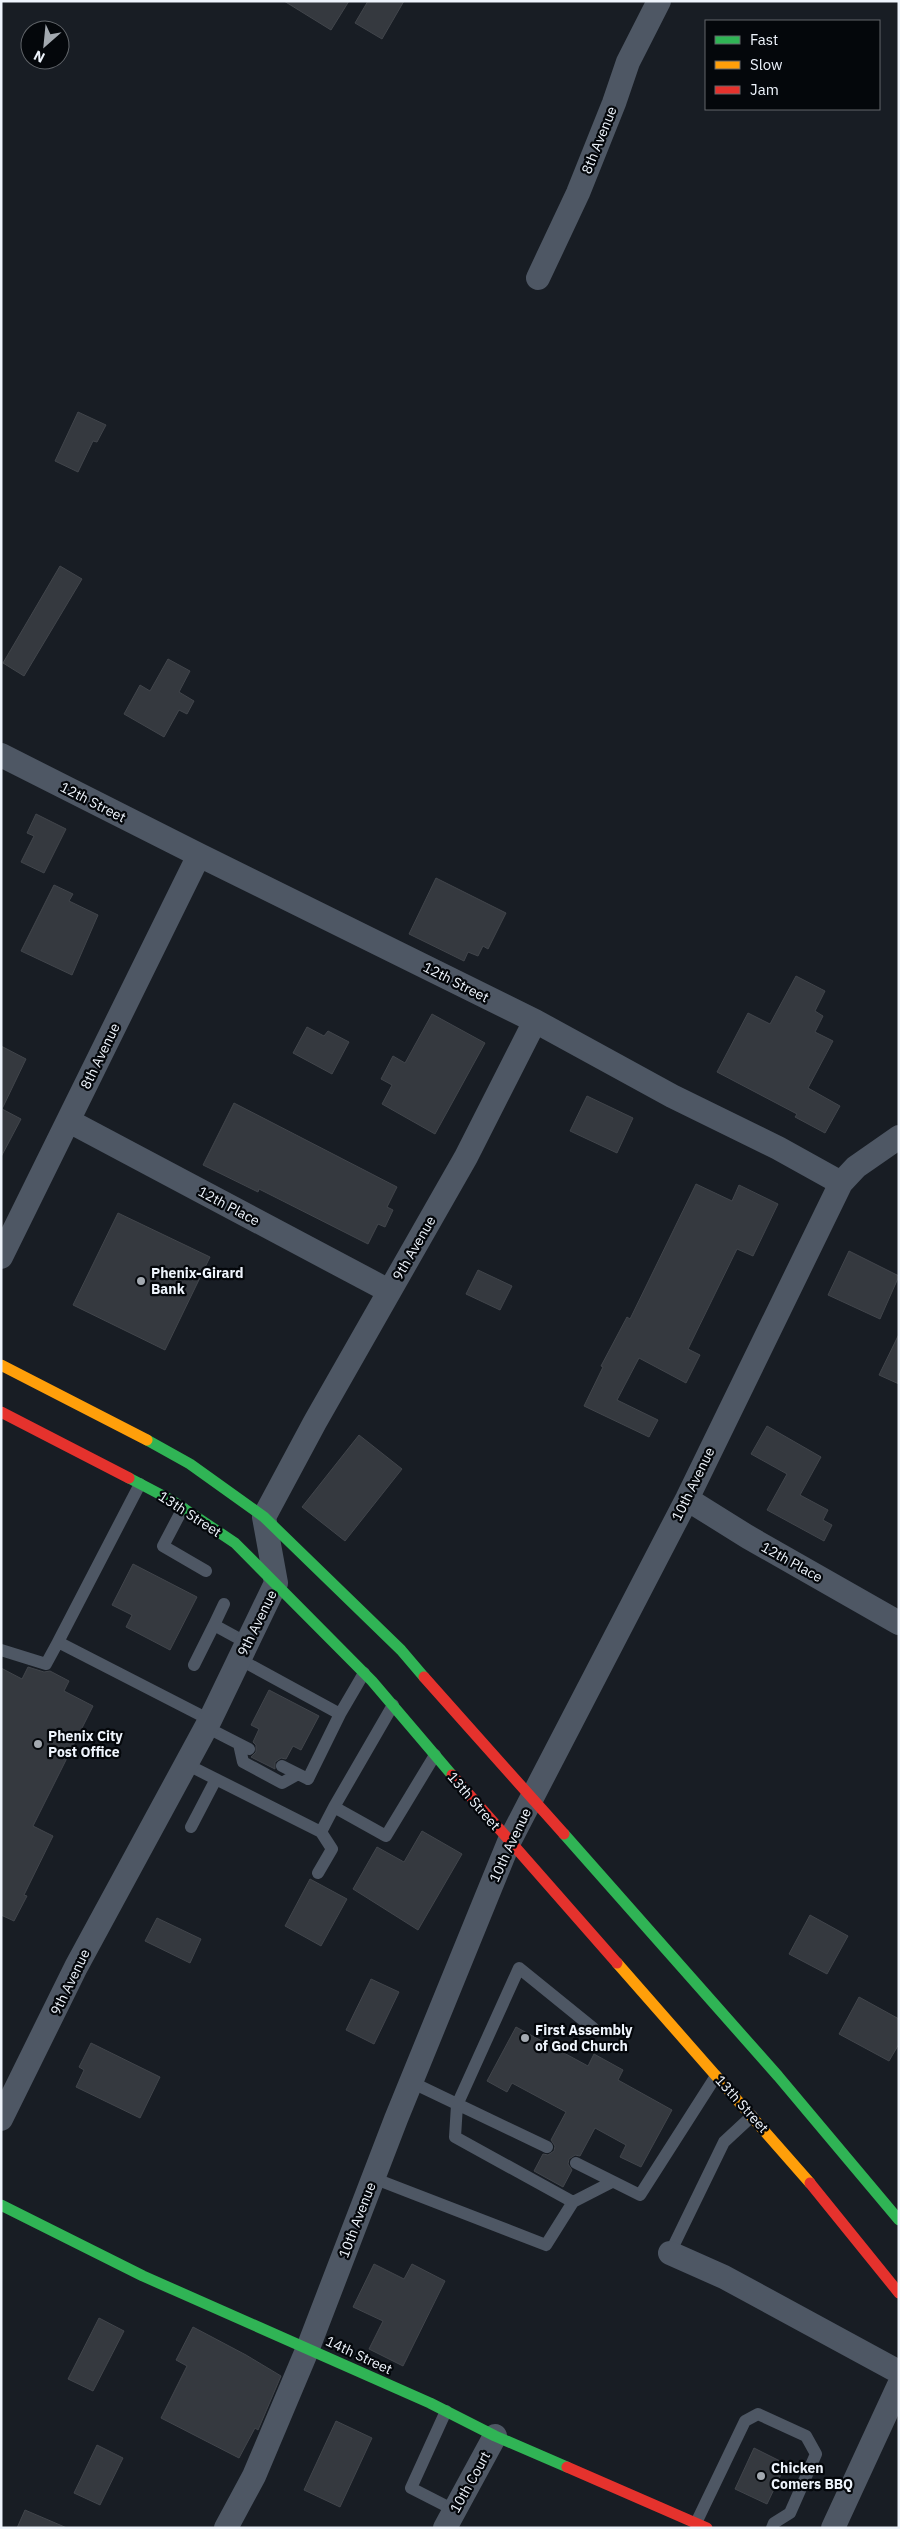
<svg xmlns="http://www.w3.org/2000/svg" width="900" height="2529" font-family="'IBM Plex Sans',sans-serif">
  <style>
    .building { fill: #35393f; stroke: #41454b }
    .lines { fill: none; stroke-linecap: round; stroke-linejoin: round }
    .lane { stroke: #4e5764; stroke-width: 12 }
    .street { stroke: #4e5764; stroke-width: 24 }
    .fast { stroke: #30b455; stroke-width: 11 }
    .slow { stroke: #ff9f0a; stroke-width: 11 }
    .jam { stroke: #e5322d; stroke-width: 11 }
    .poi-dot { fill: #a3a9b0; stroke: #04070b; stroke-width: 2 }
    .labels { text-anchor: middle; stroke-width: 4.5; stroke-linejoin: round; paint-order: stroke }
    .street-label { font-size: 14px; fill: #eef4fc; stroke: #04070b }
    .poi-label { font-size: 14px; font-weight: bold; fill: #eef4fc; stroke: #04070b; text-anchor: start }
  </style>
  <rect width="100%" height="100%" fill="#181d24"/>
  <!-- building -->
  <path class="building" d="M 284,1 L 349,1 L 331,30 Z
    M 368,1 L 404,1 L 382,39 L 355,23 Z
    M 78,412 L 106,425 L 97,442 L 93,441 L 78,472 L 55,461 Z
    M 60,566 L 82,579 L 24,676 L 3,663 Z
    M 168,659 L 190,671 L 179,692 L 194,701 L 187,714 L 179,710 L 164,737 L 124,714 L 140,685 L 150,691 Z
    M 36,814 L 66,829 L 44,873 L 21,862 L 34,836 L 27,833 Z
    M 436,878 L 506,913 L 488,949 L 483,946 L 478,956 L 468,952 L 464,961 L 409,934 Z
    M 54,885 L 73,894 L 69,901 L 98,915 L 72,975 L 21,951 Z
    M 796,976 L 825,991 L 815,1011 L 823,1016 L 815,1032 L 833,1041 L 808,1088 L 840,1106 L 825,1133 L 795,1117 L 797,1114 L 717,1072 L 748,1013 L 770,1024 Z
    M 432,1014 L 485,1043 L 435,1134 L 382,1104 L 392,1085 L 381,1079 L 393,1056 L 405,1063 Z
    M 307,1027 L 324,1036 L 328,1031 L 349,1042 L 332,1074 L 293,1053 Z
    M 1,1046 L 26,1059 L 2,1109 L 21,1119 L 1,1157 Z
    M 587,1096 L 633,1118 L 617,1153 L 570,1131 Z
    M 234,1103 L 397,1187 L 387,1207 L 393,1210 L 385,1227 L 378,1224 L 368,1244 L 259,1189 L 258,1192 L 203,1165 Z
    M 696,1184 L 732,1201 L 739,1185 L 778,1204 L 753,1256 L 737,1249 L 688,1349 L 700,1355 L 686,1383 L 639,1358 L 617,1400 L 658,1420 L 649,1437 L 584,1406 L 603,1367 L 601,1366 L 627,1317 L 630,1319 Z
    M 118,1213 L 210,1257 L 165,1350 L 73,1305 Z
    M 849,1251 L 899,1276 L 880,1319 L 828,1295 Z
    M 478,1270 L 512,1286 L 500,1310 L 466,1294 Z
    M 899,1334 L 899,1384 L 879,1375 Z
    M 767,1426 L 821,1457 L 800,1495 L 828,1510 L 823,1520 L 832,1525 L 824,1541 L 767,1510 L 787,1474 L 751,1454 Z
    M 359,1435 L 402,1469 L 345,1541 L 302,1507 Z
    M 133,1564 L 197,1597 L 170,1650 L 126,1627 L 132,1615 L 112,1605 Z
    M 28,1667 L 44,1672 L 50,1671 L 69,1681 L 64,1691 L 93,1706 L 33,1826 L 53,1836 L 24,1895 L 27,1896 L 14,1921 L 1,1915 L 1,1668 L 22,1679 Z
    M 269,1690 L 319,1716 L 301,1750 L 293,1746 L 286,1759 L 281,1758 L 275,1762 L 275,1769 L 251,1757 L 256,1752 L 256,1745 L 253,1742 L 259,1729 L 251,1725 Z
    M 422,1831 L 462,1854 L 418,1930 L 353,1889 L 377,1847 L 404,1862 Z
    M 310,1879 L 347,1899 L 321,1946 L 285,1926 Z
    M 810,1915 L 848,1936 L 827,1974 L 789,1954 Z
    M 157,1918 L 201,1939 L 190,1963 L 145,1941 Z
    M 371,1979 L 399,1992 L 374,2044 L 346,2030 Z
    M 859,1997 L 899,2019 L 899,2044 L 889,2061 L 839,2034 Z
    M 516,2027 L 588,2066 L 594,2054 L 623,2070 L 618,2080 L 672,2110 L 641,2167 L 620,2157 L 626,2145 L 595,2128 L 580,2156 L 575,2155 L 569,2159 L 568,2164 L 572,2170 L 563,2187 L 534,2171 L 543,2154 L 548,2155 L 554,2151 L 555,2146 L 551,2140 L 566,2112 L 512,2083 L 507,2092 L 487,2081 Z
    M 91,2043 L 160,2077 L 140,2118 L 76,2087 L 84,2070 L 79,2067 Z
    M 374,2264 L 404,2279 L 412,2264 L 445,2281 L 403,2366 L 369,2349 L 383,2321 L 353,2307 Z
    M 99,2318 L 124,2331 L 93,2391 L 68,2379 Z
    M 193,2327 L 246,2355 L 281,2376 L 258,2430 L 255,2428 L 239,2458 L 161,2418 L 187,2366 L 176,2360 Z
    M 336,2421 L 372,2438 L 340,2507 L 304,2490 Z
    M 97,2445 L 123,2458 L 100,2505 L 74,2493 Z
    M 754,2448 L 786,2464 L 767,2504 L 735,2489 Z
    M 25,2510 L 67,2528 L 17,2528 Z"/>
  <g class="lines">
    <!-- lane -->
    <path class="lane" d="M 140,1484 L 58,1642 L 210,1720
      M 183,1508 L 163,1546 L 206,1571
      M 214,1625 L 224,1604
      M 1,1650 L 46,1664 L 58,1642
      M 239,1659 L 340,1714 L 308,1779 L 282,1766
      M 194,1665 L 214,1625 L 247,1643
      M 393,1705 L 334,1807 L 386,1836 L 435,1755
      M 340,1714 L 364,1673
      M 206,1727 L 249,1749
      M 239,1744 L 243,1762 L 282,1783 L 298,1774
      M 186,1764 L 321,1832 L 334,1807
      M 191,1827 L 216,1779
      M 318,1873 L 332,1849 L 321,1832
      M 411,2082 L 547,2147
      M 576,2163 L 640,2195 L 716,2076
      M 373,2178 L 546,2245 L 573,2202 L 455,2137 L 457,2105 L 519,1968 L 593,2028
      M 573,2202 L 612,2182
      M 670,2253 L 724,2142 L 752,2116
      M 446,2411 L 411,2488 L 454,2510
      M 696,2523 L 745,2421 L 758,2414 L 806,2436 L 816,2454 L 790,2513 L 774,2523 L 772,2528"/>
    <!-- street -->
    <path class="street" d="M 538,278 L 578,193 L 614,103 L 628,62 L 659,1
      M 1,755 L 199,855 L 535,1021 L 672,1096 L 778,1148 L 841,1183
      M 69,1121 L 389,1291
      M 1,1257 L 199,855
      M 687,1499 L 748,1537 L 899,1623
      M 1,2119 L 76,1967 L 210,1720 L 276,1583 L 264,1517 L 315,1422 L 466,1157 L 535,1021
      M 670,2253 L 724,2277 L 899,2372
      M 226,2528 L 254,2476 L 308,2348 L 396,2119 L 509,1842 L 687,1499 L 841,1183 L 856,1167 L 899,1137
      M 445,2528 L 495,2436
      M 833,2528 L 899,2385"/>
    <!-- fast -->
    <path class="fast" d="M 147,1440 L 190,1464 L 264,1517 L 401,1650 L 424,1677
      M 129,1478 L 171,1500 L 235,1543 L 372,1681 L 452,1775
      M 564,1834 L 778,2076 L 899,2220
      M 1,2205 L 143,2276 L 430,2403 L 495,2436 L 567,2467"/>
    <!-- slow -->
    <path class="slow" d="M 1,1365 L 147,1440
      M 617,1963 L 810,2183"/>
    <!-- jam -->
    <path class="jam" d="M 1,1412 L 129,1478
      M 424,1677 L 564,1834
      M 452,1775 L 617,1963
      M 810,2183 L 899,2293
      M 567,2467 L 707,2528"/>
  </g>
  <!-- markers -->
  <g class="poi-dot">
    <circle cx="141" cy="1281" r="5"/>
    <circle cx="38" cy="1744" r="5"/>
    <circle cx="525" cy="2038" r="5"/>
    <circle cx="761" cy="2476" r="5"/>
  </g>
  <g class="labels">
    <!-- street labels -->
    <g class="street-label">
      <text transform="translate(599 140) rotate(-68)" y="5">8th Avenue</text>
      <text transform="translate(93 802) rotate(27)" y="5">12th Street</text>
      <text transform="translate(456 982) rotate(27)" y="5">12th Street</text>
      <text transform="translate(100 1056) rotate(-64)" y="5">8th Avenue</text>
      <text transform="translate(229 1206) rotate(28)" y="5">12th Place</text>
      <text transform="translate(414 1248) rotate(-60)" y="5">9th Avenue</text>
      <text transform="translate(693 1484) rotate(-64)" y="5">10th Avenue</text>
      <text transform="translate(190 1514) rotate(33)" y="5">13th Street</text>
      <text transform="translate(792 1562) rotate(29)" y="5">12th Place</text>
      <text transform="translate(257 1623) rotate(-64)" y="5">9th Avenue</text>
      <text transform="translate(474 1801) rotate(49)" y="5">13th Street</text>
      <text transform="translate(510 1845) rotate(-65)" y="5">10th Avenue</text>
      <text transform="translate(70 1982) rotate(-64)" y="5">9th Avenue</text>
      <text transform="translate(742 2104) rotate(48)" y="5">13th Street</text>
      <text transform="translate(357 2220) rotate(-69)" y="5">10th Avenue</text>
      <text transform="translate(359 2355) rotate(25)" y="5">14th Street</text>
      <text transform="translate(470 2482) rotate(-61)" y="5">10th Court</text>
    </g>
    <!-- poi labels -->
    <g class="poi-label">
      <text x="151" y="1278">Phenix-Girard<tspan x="151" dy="16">Bank</tspan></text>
      <text x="48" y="1741">Phenix City<tspan x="48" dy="16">Post Office</tspan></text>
      <text x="535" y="2035">First Assembly<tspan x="535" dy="16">of God Church</tspan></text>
      <text x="771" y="2473">Chicken<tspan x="771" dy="16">Comers BBQ</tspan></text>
    </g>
  </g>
  <!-- border -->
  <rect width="900" height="2529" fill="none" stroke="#eef4fc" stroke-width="5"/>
  <!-- legend -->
  <rect x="705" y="20" width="175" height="90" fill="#04070b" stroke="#62666b"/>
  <rect x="715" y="36" width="25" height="8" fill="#30b455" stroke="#62666b"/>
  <text x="750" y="45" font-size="15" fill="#eef4fc">Fast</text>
  <rect x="715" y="61" width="25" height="8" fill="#ff9f0a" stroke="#62666b"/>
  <text x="750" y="70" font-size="15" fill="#eef4fc">Slow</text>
  <rect x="715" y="86" width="25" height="8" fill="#e5322d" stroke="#62666b"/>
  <text x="750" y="95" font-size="15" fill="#eef4fc">Jam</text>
  <!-- north arrow -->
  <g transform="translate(45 45) rotate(207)"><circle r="24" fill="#04070b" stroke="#62666b"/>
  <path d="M0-4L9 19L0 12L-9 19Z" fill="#a3a9b0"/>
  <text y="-8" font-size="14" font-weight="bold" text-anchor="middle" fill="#eef4fc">N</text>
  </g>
</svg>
